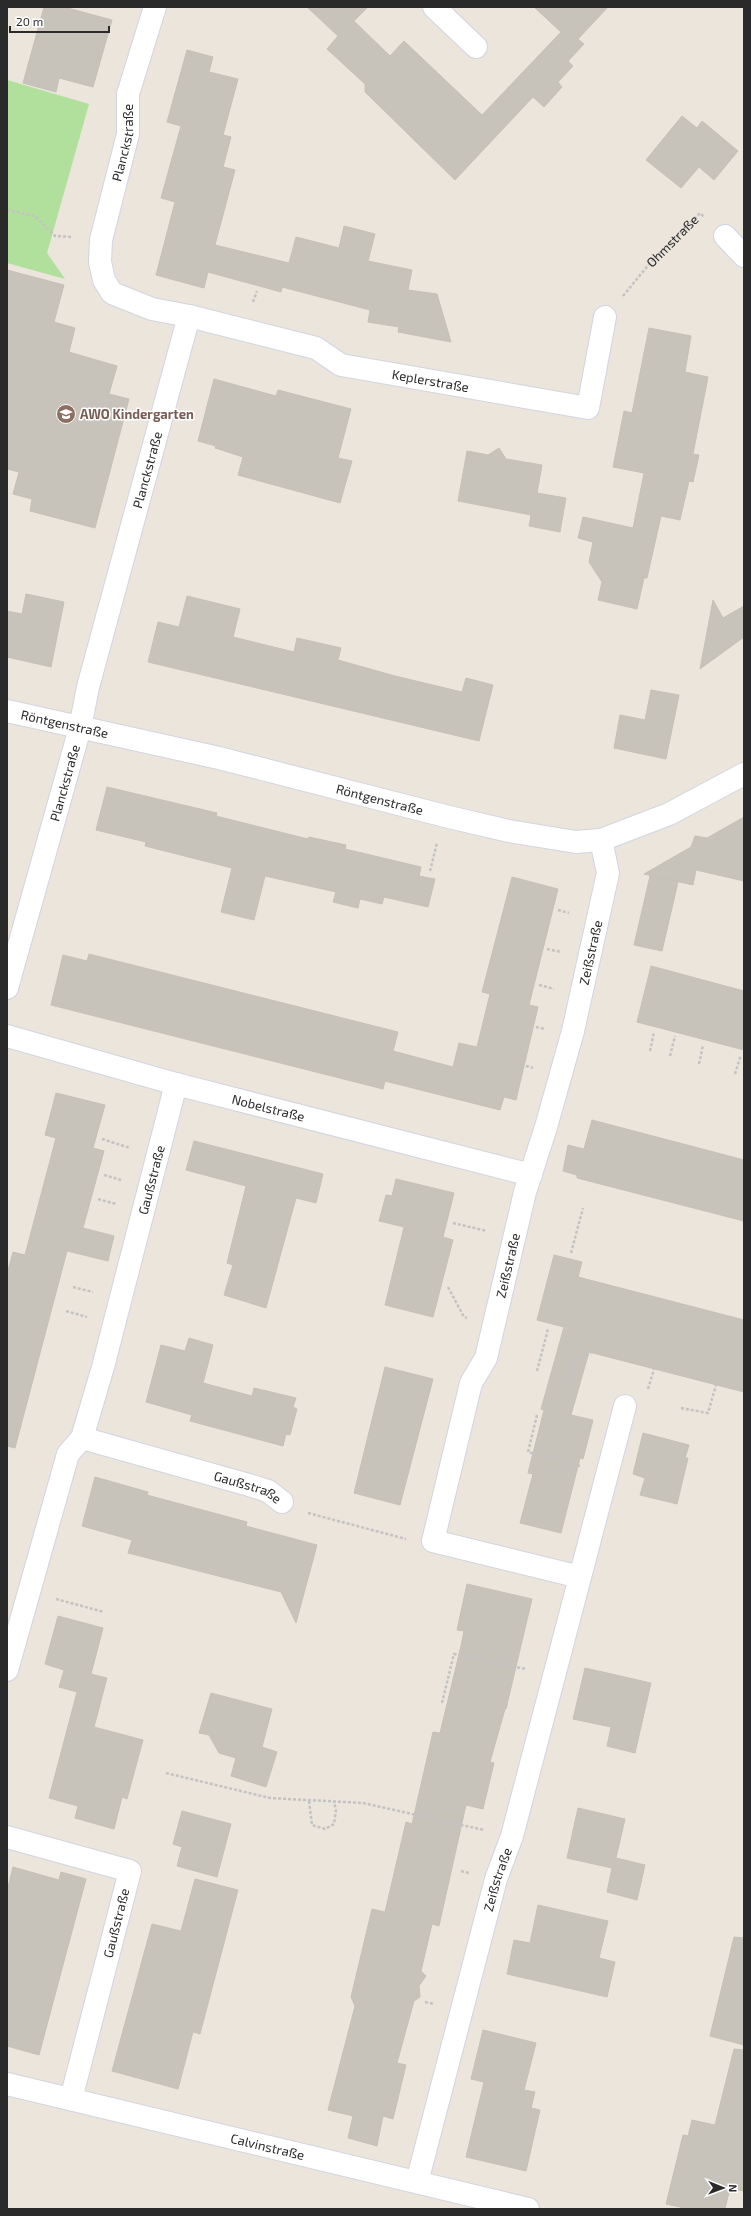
<svg xmlns="http://www.w3.org/2000/svg" width="751" height="2216" font-family="'Exo 2',sans-serif">
  <style>
    .green { fill: #b0e09b }
    .building { fill: #c7c3bb; stroke: #c6c1b6 }
    .lines { fill: none; stroke-linecap: round; stroke-linejoin: round }
    .street-casing { stroke: #d2d4e2; stroke-width: 24 }
    .path { stroke: #c3c3c3; stroke-width: 2.5; stroke-dasharray: 3 2; stroke-linecap: butt }
    .street { stroke: #fff; stroke-width: 22 }
    .labels { text-anchor: middle; stroke-width: 3; stroke-linejoin: round; paint-order: stroke }
    .street-label { font-size: 13px; fill: #2a2a2a; stroke: #fff }
    .education-label { font-size: 13px; font-weight: bold; fill: #785e54; stroke: #fff; text-anchor: start }
  </style>
  <rect width="100%" height="100%" fill="#ebe5dc"/>
  <!-- green -->
  <path class="green" d="M 7,80 L 89,104 L 47,253 L 65,279 L 7,263 Z"/>
  <!-- building -->
  <path class="building" d="M 44,7 L 64,7 L 112,20 L 93,87 L 59,78 L 56,92 L 23,83 Z
    M 307,7 L 368,7 L 354,21 L 390,56 L 404,41 L 482,115 L 561,32 L 534,7 L 608,7 L 578,39 L 584,44 L 568,61 L 573,66 L 558,82 L 562,87 L 544,107 L 533,97 L 455,180 L 365,92 L 365,84 L 327,49 L 338,36 Z
    M 187,50 L 213,57 L 209,72 L 238,79 L 223,135 L 231,137 L 223,167 L 235,170 L 215,245 L 289,263 L 296,237 L 339,248 L 344,226 L 375,234 L 368,261 L 412,270 L 408,290 L 437,294 L 451,342 L 398,332 L 399,327 L 368,322 L 370,310 L 282,287 L 281,292 L 208,272 L 204,288 L 156,275 L 175,202 L 161,198 L 181,126 L 167,122 Z
    M 682,116 L 697,128 L 702,121 L 738,151 L 714,180 L 699,167 L 681,188 L 646,160 Z
    M 7,270 L 64,285 L 54,322 L 75,328 L 69,352 L 117,366 L 109,394 L 129,399 L 95,528 L 30,511 L 32,499 L 13,494 L 19,472 L 7,469 Z
    M 649,328 L 691,336 L 685,372 L 708,377 L 693,454 L 699,455 L 693,482 L 689,481 L 680,520 L 661,516 L 647,578 L 644,578 L 637,609 L 598,600 L 602,582 L 589,562 L 593,542 L 578,538 L 583,517 L 633,528 L 644,473 L 613,467 L 624,411 L 632,413 Z
    M 214,379 L 276,396 L 278,390 L 351,409 L 338,458 L 352,461 L 340,503 L 238,475 L 243,457 L 215,448 L 216,446 L 198,441 Z
    M 499,448 L 506,459 L 542,465 L 537,493 L 566,498 L 560,532 L 529,526 L 531,515 L 458,501 L 467,451 L 488,455 Z
    M 26,594 L 64,602 L 51,667 L 7,657 L 7,611 L 22,614 Z
    M 187,596 L 240,609 L 233,637 L 294,652 L 297,638 L 341,648 L 338,660 L 395,676 L 462,692 L 466,678 L 493,685 L 479,741 L 148,662 L 158,622 L 179,627 Z
    M 713,600 L 723,618 L 744,606 L 744,637 L 700,669 Z
    M 651,690 L 679,695 L 666,759 L 614,748 L 620,715 L 645,720 Z
    M 107,787 L 217,813 L 216,816 L 308,839 L 309,837 L 346,845 L 345,849 L 421,867 L 419,876 L 435,879 L 428,907 L 384,897 L 382,904 L 360,899 L 358,908 L 333,902 L 336,892 L 265,876 L 254,920 L 221,912 L 232,868 L 145,846 L 146,842 L 96,830 Z
    M 744,817 L 744,881 L 696,870 L 693,885 L 644,874 L 691,847 L 695,836 L 707,838 Z
    M 650,876 L 678,882 L 662,951 L 634,945 Z
    M 512,877 L 558,889 L 529,1005 L 538,1007 L 516,1100 L 504,1097 L 500,1110 L 385,1081 L 383,1089 L 51,1005 L 63,955 L 87,961 L 89,954 L 398,1032 L 393,1051 L 453,1067 L 459,1043 L 477,1047 L 490,994 L 482,992 Z
    M 651,966 L 744,991 L 744,1050 L 637,1022 Z
    M 56,1093 L 105,1105 L 93,1148 L 104,1151 L 83,1228 L 114,1236 L 108,1261 L 67,1251 L 15,1448 L 7,1446 L 7,1274 L 13,1252 L 25,1255 L 56,1138 L 45,1135 Z
    M 592,1120 L 744,1160 L 744,1221 L 577,1178 L 577,1175 L 563,1171 L 568,1145 L 584,1149 Z
    M 194,1141 L 323,1174 L 316,1203 L 296,1198 L 266,1308 L 224,1295 L 233,1265 L 227,1263 L 246,1186 L 186,1170 Z
    M 396,1179 L 454,1193 L 443,1237 L 453,1240 L 433,1317 L 385,1305 L 404,1227 L 379,1221 L 386,1195 L 392,1196 Z
    M 554,1255 L 582,1262 L 578,1277 L 744,1320 L 744,1392 L 589,1352 L 571,1415 L 593,1420 L 583,1459 L 580,1458 L 561,1533 L 520,1523 L 533,1474 L 528,1473 L 544,1410 L 541,1409 L 564,1327 L 537,1320 Z
    M 189,1338 L 213,1345 L 203,1383 L 252,1396 L 254,1388 L 296,1398 L 293,1407 L 297,1409 L 290,1435 L 286,1434 L 283,1446 L 190,1421 L 192,1415 L 146,1402 L 161,1345 L 185,1351 Z
    M 385,1367 L 433,1379 L 400,1505 L 354,1493 Z
    M 643,1433 L 689,1445 L 685,1458 L 688,1458 L 677,1504 L 640,1495 L 645,1478 L 633,1474 Z
    M 95,1477 L 148,1492 L 147,1495 L 247,1522 L 246,1526 L 317,1545 L 296,1623 L 281,1592 L 128,1553 L 132,1540 L 82,1526 Z
    M 467,1584 L 532,1599 L 506,1709 L 505,1709 L 490,1762 L 494,1763 L 483,1809 L 466,1805 L 439,1926 L 432,1924 L 421,1971 L 426,1976 L 419,1986 L 420,1997 L 414,2001 L 397,2063 L 406,2065 L 393,2119 L 383,2116 L 377,2146 L 348,2138 L 353,2116 L 328,2110 L 355,2006 L 351,1997 L 372,1909 L 385,1912 L 406,1822 L 412,1824 L 433,1732 L 440,1733 L 461,1646 L 464,1631 L 457,1630 Z
    M 58,1616 L 103,1628 L 91,1674 L 107,1678 L 94,1727 L 143,1740 L 127,1799 L 122,1797 L 114,1829 L 75,1818 L 78,1806 L 49,1798 L 77,1692 L 59,1687 L 64,1670 L 45,1664 Z
    M 585,1668 L 651,1683 L 635,1753 L 607,1746 L 611,1727 L 573,1719 Z
    M 211,1693 L 272,1709 L 262,1747 L 277,1752 L 266,1787 L 231,1776 L 236,1758 L 219,1753 L 209,1735 L 199,1733 Z
    M 578,1808 L 625,1819 L 616,1858 L 645,1865 L 637,1900 L 607,1892 L 612,1868 L 567,1858 Z
    M 182,1811 L 231,1824 L 217,1877 L 177,1866 L 182,1847 L 173,1844 Z
    M 13,1867 L 59,1880 L 61,1872 L 86,1879 L 39,2055 L 7,2046 L 7,1891 Z
    M 195,1879 L 238,1890 L 200,2034 L 193,2032 L 178,2089 L 112,2071 L 152,1924 L 181,1931 Z
    M 538,1905 L 608,1921 L 599,1958 L 615,1962 L 607,1997 L 507,1974 L 514,1940 L 530,1943 Z
    M 734,1937 L 744,1938 L 744,2045 L 710,2036 Z
    M 483,2030 L 536,2043 L 524,2090 L 535,2092 L 531,2108 L 540,2110 L 526,2171 L 466,2157 L 484,2082 L 471,2079 Z
    M 734,2049 L 744,2050 L 744,2191 L 730,2188 L 725,2209 L 689,2209 L 666,2204 L 683,2135 L 688,2136 L 692,2120 L 715,2125 Z"/>
  <g class="lines">
    <!-- street casing -->
    <g class="street-casing">
      <g id="street">
        <path d="M 434,7 L 476,47"/>
        <path d="M 725,236 L 744,256"/>
        <path id="s2" d="M 189,316 L 316,348 L 341,365 L 588,408 L 605,317"/>
        <path id="s3" d="M 7,711 L 219,758 L 449,817 L 509,831 L 576,842 L 601,840 L 669,814 L 744,774"/>
        <path id="s4" d="M 7,988 L 80,728 L 88,687 L 189,316 L 152,309 L 112,293 L 104,280 L 100,262 L 101,240 L 128,134 L 128,94 L 155,7"/>
        <path id="s5" d="M 7,1036 L 176,1084 L 531,1175"/>
        <path id="s6" d="M 82,1438 L 249,1485 L 268,1491 L 282,1502"/>
        <path id="s7" d="M 580,1577 L 433,1541 L 471,1383 L 486,1358 L 525,1192 L 546,1127 L 573,1031 L 608,873 L 601,840"/>
        <path id="s8" d="M 7,1670 L 68,1454 L 82,1438 L 103,1367 L 176,1084"/>
        <path d="M 7,1837 L 130,1871 L 71,2099"/>
        <path id="s9" d="M 7,2084 L 528,2209"/>
        <path id="s10" d="M 417,2182 L 496,1879 L 512,1836 L 625,1406"/>
      </g>
    </g>
    <!-- path -->
    <g class="path">
      <path d="M 7,210 L 35,216 L 55,236 L 73,237"/>
      <path id="s1" d="M 623,296 L 650,263 L 700,213 L 704,217"/>
      <path d="M 253,302 L 257,291"/>
      <path d="M 430,871 L 437,843"/>
      <path d="M 558,910 L 569,913"/>
      <path d="M 547,949 L 561,952"/>
      <path d="M 539,985 L 554,989"/>
      <path d="M 536,1027 L 545,1029"/>
      <path d="M 650,1051 L 654,1032"/>
      <path d="M 670,1056 L 675,1036"/>
      <path d="M 699,1064 L 703,1045"/>
      <path d="M 526,1066 L 533,1068"/>
      <path d="M 735,1074 L 741,1055"/>
      <path d="M 102,1139 L 130,1148"/>
      <path d="M 104,1175 L 121,1180"/>
      <path d="M 98,1199 L 116,1204"/>
      <path d="M 453,1223 L 487,1231"/>
      <path d="M 571,1253 L 583,1208"/>
      <path d="M 73,1287 L 93,1292"/>
      <path d="M 448,1287 L 464,1317 L 467,1318"/>
      <path d="M 66,1311 L 87,1317"/>
      <path d="M 537,1371 L 548,1329"/>
      <path d="M 574,1381 L 572,1361 L 591,1353"/>
      <path d="M 648,1389 L 654,1369"/>
      <path d="M 681,1408 L 708,1413 L 716,1385"/>
      <path d="M 537,1415 L 528,1452 L 580,1466"/>
      <path d="M 308,1513 L 406,1539"/>
      <path d="M 56,1599 L 104,1612"/>
      <path d="M 442,1703 L 454,1654 L 526,1669"/>
      <path d="M 166,1773 L 270,1798 L 363,1803 L 484,1830"/>
      <path d="M 309,1801 L 312,1825 L 325,1829 L 334,1824 L 336,1810 L 334,1802"/>
      <path d="M 461,1871 L 469,1873"/>
      <path d="M 425,2002 L 434,2004"/>
    </g>
    <!-- street -->
    <use href="#street" class="street"/>
  </g>
  <!-- icons -->
  <defs>
    <g id="school-disc" transform="scale(1)"><circle r="9.5" fill="#8d6e63" stroke="#fff"/><path d="M0-5L7-2L0 1L-7-2ZM-4 1L0 2.5L4 1V4Q0 6-4 4Z" fill="#fff"/></g>
  </defs>
  <g fill-rule="evenodd">
    <use href="#school-disc" x="66" y="414"/>
  </g>
  <g class="labels">
    <!-- street labels -->
    <g class="street-label">
      <text dy="5" stroke="none"><textPath href="#s4" startOffset="933">Planckstraße</textPath></text>
      <text dy="5" stroke="none"><textPath href="#s1" startOffset="74">Ohmstraße</textPath></text>
      <text dy="5" stroke="none"><textPath href="#s2" startOffset="252">Keplerstraße</textPath></text>
      <text dy="5" stroke="none"><textPath href="#s4" startOffset="537">Planckstraße</textPath></text>
      <text dy="5" stroke="none"><textPath href="#s3" startOffset="59">Röntgenstraße</textPath></text>
      <text dy="5" stroke="none"><textPath href="#s4" startOffset="213">Planckstraße</textPath></text>
      <text dy="5" stroke="none"><textPath href="#s3" startOffset="383">Röntgenstraße</textPath></text>
      <text dy="5" stroke="none"><textPath href="#s7" startOffset="762">Zeißstraße</textPath></text>
      <text dy="5" stroke="none"><textPath href="#s5" startOffset="271">Nobelstraße</textPath></text>
      <text dy="5" stroke="none"><textPath href="#s8" startOffset="513">Gaußstraße</textPath></text>
      <text dy="5" stroke="none"><textPath href="#s7" startOffset="438">Zeißstraße</textPath></text>
      <text dy="5" stroke="none"><textPath href="#s6" startOffset="173">Gaußstraße</textPath></text>
      <text dy="5" stroke="none"><textPath href="#s10" startOffset="313">Zeißstraße</textPath></text>
      <text transform="translate(116 1923) rotate(-76)" y="5">Gaußstraße</text>
      <text dy="5" stroke="none"><textPath href="#s9" startOffset="268">Calvinstraße</textPath></text>
    </g>
    <!-- education labels -->
    <g class="education-label">
      <text x="80" y="419">AWO Kindergarten</text>
    </g>
  </g>
  <!-- border -->
  <rect width="751" height="2216" fill="none" stroke="#2a2a2a" stroke-width="16"/>
  <!-- north arrow -->
  <g transform="translate(723 2188) rotate(91)" stroke="#ffffff" stroke-width="3" paint-order="stroke">
  <path d="M0-3L7 15L0 10L-7 15Z" fill="#2a2a2a"/>
  <text y="-6" font-size="11" font-weight="bold" text-anchor="middle" fill="#2a2a2a">N</text>
  </g>
  <!-- scale -->
  <path d="M10 26v6h99v-6" fill="none" stroke="#2a2a2a" stroke-width="2"/>
  <text x="16" y="26" font-size="12" fill="#2a2a2a" stroke="#ffffff" stroke-width="3" paint-order="stroke">20 m</text>
</svg>
